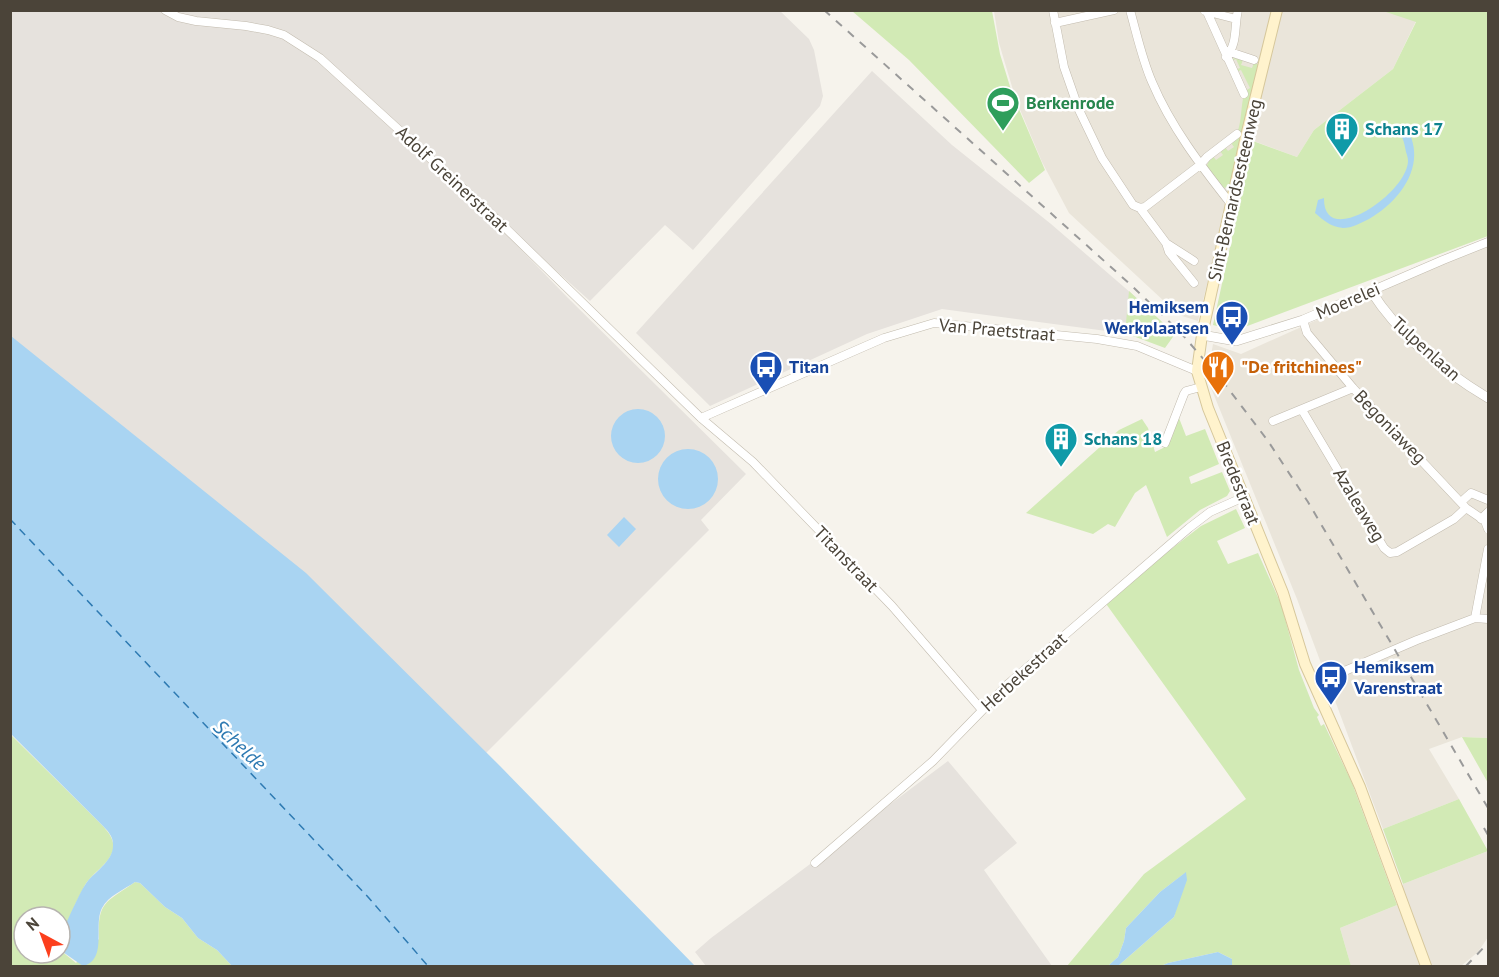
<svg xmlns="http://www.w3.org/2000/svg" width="1499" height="977" font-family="'PT Sans',sans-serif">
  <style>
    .residential { fill: #eae5da }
    .industrial { fill: #e6e2dd }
    .green { fill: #d2eab5 }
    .water { fill: #a9d4f2 }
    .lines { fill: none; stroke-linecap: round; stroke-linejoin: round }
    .ferry { stroke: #2e7ab2; stroke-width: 1.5; stroke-dasharray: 8 6; stroke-linecap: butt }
    .minor-casing { stroke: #c2bbae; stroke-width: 9 }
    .tertiary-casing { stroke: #c2bbae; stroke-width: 10 }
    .secondary-casing { stroke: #d6c79b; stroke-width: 12 }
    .minor { stroke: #fff; stroke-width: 8 }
    .tertiary { stroke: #fff; stroke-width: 9 }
    .secondary { stroke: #fff3cd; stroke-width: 10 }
    .rail { stroke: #9a9a9a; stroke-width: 2; stroke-dasharray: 8 8; stroke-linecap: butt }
    .labels { text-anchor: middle; stroke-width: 5; stroke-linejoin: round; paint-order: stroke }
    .leisure-label { font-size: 18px; font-weight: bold; fill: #27864d; stroke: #fff; text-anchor: start }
    .culture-label { font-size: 18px; font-weight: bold; fill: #0d838f; stroke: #fff; text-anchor: start }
    .street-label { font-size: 18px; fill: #4b4439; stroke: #fff }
    .transit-label { font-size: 18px; font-weight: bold; fill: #164399; stroke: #fff; text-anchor: start }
    .food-label { font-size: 18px; font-weight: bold; fill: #c56008; stroke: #fff; text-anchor: start }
    .water-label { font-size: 20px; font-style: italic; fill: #2e7ab2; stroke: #fff }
  </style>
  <rect width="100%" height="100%" fill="#f6f3ec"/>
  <!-- residential -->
  <path class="residential" d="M 1383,10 L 1416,21 L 1393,69 L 1314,130 L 1297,157 L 1243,137 L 1198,321 L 1179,315 L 1069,213 L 1042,162 L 1016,100 L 999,43 L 994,11 Z
    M 1488,246 L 1488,738 L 1462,737 L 1429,749 L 1459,799 L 1383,829 L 1297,599 L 1207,378 L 1213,344 L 1241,354 L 1444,263 Z
    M 1488,851 L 1488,937 L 1478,952 L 1461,966 L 1351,966 L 1340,928 L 1397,905 L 1403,884 Z"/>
  <!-- industrial -->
  <path class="industrial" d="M 779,10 L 809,39 L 814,50 L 823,96 L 820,106 L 693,250 L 665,225 L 590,301 L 446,172 L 568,298 L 746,474 L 701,520 L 709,530 L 481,758 L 11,347 L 10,11 Z
    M 872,71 L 952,145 L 1051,224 L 1146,306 L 1129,334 L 942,309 L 867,334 L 710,406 L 636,333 Z
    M 948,761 L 1017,843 L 984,870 L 1052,966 L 706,966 L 695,952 L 711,938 Z"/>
  <!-- green -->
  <path class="green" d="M 852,11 L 992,11 L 1000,54 L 1012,93 L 1045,170 L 1029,183 L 909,60 Z
    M 1383,11 L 1488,11 L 1488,236 L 1242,328 L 1233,330 L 1213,325 L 1253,141 L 1297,157 L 1314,130 L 1393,69 L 1416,22 Z
    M 1235,58 L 1243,60 L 1241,65 L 1252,68 L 1254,63 L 1258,64 L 1230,186 L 1224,188 L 1206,168 L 1210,158 L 1213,156 L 1216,160 L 1223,155 L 1220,151 L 1225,147 L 1228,151 L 1234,147 L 1231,143 C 1244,128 1239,109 1245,91 L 1250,88 L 1241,70 L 1236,72 L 1235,70 L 1240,68 L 1236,59 L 1231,61 L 1230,60 Z
    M 1129,291 L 1175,334 L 1165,348 L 1125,333 Z
    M 1179,418 L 1186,436 L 1205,429 L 1219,464 L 1189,477 L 1191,484 L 1222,472 L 1230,491 L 1227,496 L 1200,510 L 1167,537 L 1146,485 L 1135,493 L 1115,527 L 1108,524 L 1093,534 L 1026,513 L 1119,430 L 1142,419 L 1148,428 L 1155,452 L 1165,447 Z
    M 1236,509 L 1245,528 L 1217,541 L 1228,564 L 1258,553 L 1281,604 L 1299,670 L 1314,708 L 1319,715 L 1317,717 L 1321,726 L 1324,724 L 1352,783 L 1397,905 L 1340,928 L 1351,966 L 1232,966 L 1232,959 L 1218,952 L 1168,963 L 1161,966 L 1118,966 L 1174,917 L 1185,873 L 1160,892 L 1126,928 L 1124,941 L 1118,957 L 1108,966 L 1067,966 L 1144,874 L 1246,799 L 1104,601 L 1201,526 Z
    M 10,734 L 102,825 C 108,832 115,839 113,850 C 109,865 91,873 84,887 C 75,903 68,922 60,939 L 60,917 L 24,917 L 24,953 L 60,953 L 60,950 L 76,963 L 99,939 C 97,901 107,902 135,882 L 140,883 L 165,907 L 182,918 L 198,938 L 217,950 L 232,966 L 11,966 Z
    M 1462,737 L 1488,738 L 1488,783 Z
    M 1459,799 L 1488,851 L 1403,884 L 1383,829 Z"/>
  <!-- water -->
  <path class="water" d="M 1400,124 L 1404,124 C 1430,161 1402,200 1369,219 C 1361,223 1352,228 1343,228 C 1331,227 1323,220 1315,213 L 1318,200 L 1324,198 C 1323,250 1407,194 1408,161 C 1408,158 1407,155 1406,152 C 1404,142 1403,135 1395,128 Z
    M 11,336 L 306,573 L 500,766 L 695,966 L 232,966 L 217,950 L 198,938 L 182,918 L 165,907 L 140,883 L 135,882 C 125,889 108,896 102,908 C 93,925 108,960 83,966 L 60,950 C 60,947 59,943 60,940 C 61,933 80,892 85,885 C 93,872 114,862 113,844 C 113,836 107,830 102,825 L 11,734 Z
    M611 436a27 27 0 1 1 54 0a27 27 0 1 1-54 0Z
    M658 479a30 30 0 1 1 60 0a30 30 0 1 1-60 0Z
    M 624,517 L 636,529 L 619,547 L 607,535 Z
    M 1186,872 L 1187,880 L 1174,917 L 1118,966 L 1108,966 L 1118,957 L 1124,941 L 1126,928 L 1160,892 Z
    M 1218,952 L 1232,959 L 1232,966 L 1161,966 L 1168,963 Z"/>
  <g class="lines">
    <!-- ferry -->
    <path class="ferry" d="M 10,519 L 368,897 L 428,966"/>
    <!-- minor casing -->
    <g class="minor-casing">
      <path id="minor" d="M 165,10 L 178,17 L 196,21 L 246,26 L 268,30 L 284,35 L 320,58 L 487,210 L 701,418 L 753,462 L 892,606 L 982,710
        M 1053,10 L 1064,67 L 1079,110 L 1102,158 L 1133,205 L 1140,208 L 1166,243 L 1194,261
        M 1130,10 C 1137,35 1142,59 1152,82 C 1171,127 1201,166 1231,204
        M 1205,11 L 1236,19
        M 1207,12 L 1244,94
        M 1055,23 L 1114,10
        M 1230,52 L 1254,60
        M 1226,57 C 1238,44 1234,26 1238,10
        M 1140,208 L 1145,207 L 1200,165 L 1207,157 L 1237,134
        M 1166,243 L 1169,252 L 1194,283
        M 1371,291 L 1443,260 L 1488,242
        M 1303,320 L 1307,333 L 1353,388 L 1466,508 L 1485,521 L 1488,529
        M 1302,410 L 1384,548 L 1390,553 L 1397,552 L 1454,519 L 1466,508
        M 701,418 L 884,338 L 934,323 L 1097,339 L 1137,346 L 1197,371
        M 1273,421 L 1353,388
        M 1165,443 L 1184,394 L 1186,391 L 1201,387
        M 1461,502 L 1471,493 L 1488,500
        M 1481,519 L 1488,512
        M 1475,618 L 1488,549
        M 1319,682 L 1417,640 L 1475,618 L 1488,619
        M 815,863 L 933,761 L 1008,684 L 1189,528 L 1210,512 L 1244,497"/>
    </g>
    <!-- tertiary casing -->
    <g class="tertiary-casing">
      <path id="tertiary" d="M 1202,335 L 1236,341 L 1303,320 L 1371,291 C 1400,336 1443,371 1488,398"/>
    </g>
    <!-- secondary casing -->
    <g class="secondary-casing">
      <path id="secondary" d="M 1277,10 L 1246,136 L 1202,335 L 1197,371 L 1208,408 L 1283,593 L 1305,664 L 1360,787 L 1426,966"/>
    </g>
    <!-- minor -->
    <use href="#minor" class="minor"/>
    <!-- tertiary -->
    <use href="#tertiary" class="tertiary"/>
    <!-- secondary -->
    <use href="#secondary" class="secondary"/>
    <!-- rail -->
    <path class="rail" d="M 824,10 L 1131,285 L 1181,333 L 1224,383 L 1268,441 L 1308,502 L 1488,808
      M 1484,828 L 1488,835
      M 1466,966 L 1488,943"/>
  </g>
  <!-- icons -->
  <defs>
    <g id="stadium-pin" transform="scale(1.725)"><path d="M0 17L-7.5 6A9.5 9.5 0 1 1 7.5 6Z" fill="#2e9e5b" stroke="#fff"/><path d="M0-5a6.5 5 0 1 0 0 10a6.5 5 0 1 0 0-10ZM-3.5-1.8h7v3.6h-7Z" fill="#fff"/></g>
    <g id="building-pin" transform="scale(1.725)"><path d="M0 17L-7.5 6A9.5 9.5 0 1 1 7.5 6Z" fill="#0f9aa8" stroke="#fff"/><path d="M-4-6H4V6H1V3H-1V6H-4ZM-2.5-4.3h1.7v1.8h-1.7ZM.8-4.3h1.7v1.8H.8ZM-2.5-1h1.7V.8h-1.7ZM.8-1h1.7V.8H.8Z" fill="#fff"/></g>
    <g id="bus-pin" transform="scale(1.725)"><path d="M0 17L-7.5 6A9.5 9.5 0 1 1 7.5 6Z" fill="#1a4fb4" stroke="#fff"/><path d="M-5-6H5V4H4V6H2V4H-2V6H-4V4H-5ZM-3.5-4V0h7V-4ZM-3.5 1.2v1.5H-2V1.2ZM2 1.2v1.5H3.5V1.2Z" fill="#fff"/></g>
    <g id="restaurant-pin" transform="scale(1.725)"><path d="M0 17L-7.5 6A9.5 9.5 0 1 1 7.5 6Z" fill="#e8710a" stroke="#fff"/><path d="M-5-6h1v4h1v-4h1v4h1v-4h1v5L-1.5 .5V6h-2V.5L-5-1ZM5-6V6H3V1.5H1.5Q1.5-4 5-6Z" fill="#fff"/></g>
  </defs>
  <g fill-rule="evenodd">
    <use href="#stadium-pin" x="1003" y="103"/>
    <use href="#building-pin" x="1342" y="129"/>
    <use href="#bus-pin" x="1232" y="317"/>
    <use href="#bus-pin" x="766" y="367"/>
    <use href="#restaurant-pin" x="1218" y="367"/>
    <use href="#building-pin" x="1061" y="439"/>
    <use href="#bus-pin" x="1331" y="677"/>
  </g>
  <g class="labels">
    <!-- leisure labels -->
    <g class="leisure-label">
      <text x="1026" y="109">Berkenrode</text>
    </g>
    <!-- culture labels -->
    <g class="culture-label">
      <text x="1365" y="135">Schans 17</text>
      <text x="1084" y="445">Schans 18</text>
    </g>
    <!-- street labels -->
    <g class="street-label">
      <text transform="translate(452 179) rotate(43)" y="6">Adolf Greinerstraat</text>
      <text transform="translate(1235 190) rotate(-77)" y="6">Sint-Bernardsesteenweg</text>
      <text transform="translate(1348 301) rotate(-23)" y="6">Moerelei</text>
      <text transform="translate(997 330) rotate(5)" y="6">Van Praetstraat</text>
      <text transform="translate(1426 349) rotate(42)" y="6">Tulpenlaan</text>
      <text transform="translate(1390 427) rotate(46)" y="6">Begoniaweg</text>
      <text transform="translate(1238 483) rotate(68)" y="6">Bredestraat</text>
      <text transform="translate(1359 505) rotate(59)" y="6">Azaleaweg</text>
      <text transform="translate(846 559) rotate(46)" y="6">Titanstraat</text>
      <text transform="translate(1024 672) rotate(-42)" y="6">Herbekestraat</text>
    </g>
    <!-- transit labels -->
    <g class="transit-label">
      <text x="1209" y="313" text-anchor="end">Hemiksem<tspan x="1209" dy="21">Werkplaatsen</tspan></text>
      <text x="789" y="373">Titan</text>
      <text x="1354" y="673">Hemiksem<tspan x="1354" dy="21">Varenstraat</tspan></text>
    </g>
    <!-- food labels -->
    <g class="food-label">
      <text x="1241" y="373">"De fritchinees"</text>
    </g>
    <!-- water labels -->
    <g class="water-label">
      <text transform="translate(240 745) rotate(43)" y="7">Schelde</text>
    </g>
  </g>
  <!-- border -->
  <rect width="1499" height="977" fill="none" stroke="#4b4439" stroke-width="24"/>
  <!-- north arrow -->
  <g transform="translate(42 935) rotate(319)"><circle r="28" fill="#ffffff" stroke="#b7b4b0" stroke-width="1.5"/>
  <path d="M0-4.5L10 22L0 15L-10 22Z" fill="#fc3f1d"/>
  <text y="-9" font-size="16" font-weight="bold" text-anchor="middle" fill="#4b4439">N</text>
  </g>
</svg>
